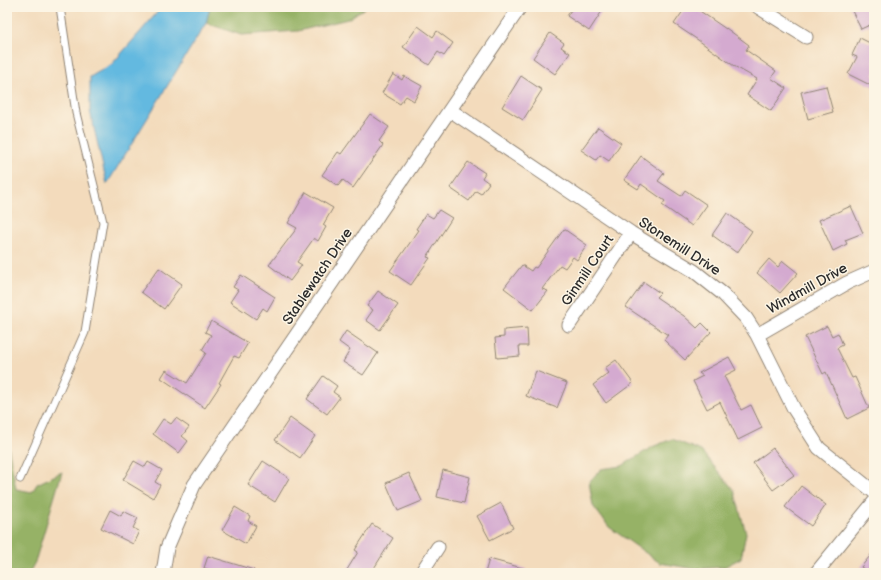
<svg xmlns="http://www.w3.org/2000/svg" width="881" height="580" font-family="'Balsamiq Sans',sans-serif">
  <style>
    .forest { fill: #96b266; stroke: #606e48 }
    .water { fill: #64b9e0; stroke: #487286 }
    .building { fill: #d4aad0 }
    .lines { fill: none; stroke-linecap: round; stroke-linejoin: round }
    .service-casing { stroke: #8f8374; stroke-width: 9 }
    .minor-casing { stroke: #8f8374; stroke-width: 15 }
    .service { stroke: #fff; stroke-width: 7 }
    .minor { stroke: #fff; stroke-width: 13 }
    .labels { text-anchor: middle; stroke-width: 3; stroke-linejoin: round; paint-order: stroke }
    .street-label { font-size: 14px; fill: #2b2b2b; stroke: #fcf5e5 }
  </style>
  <rect width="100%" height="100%" fill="#fcf5e5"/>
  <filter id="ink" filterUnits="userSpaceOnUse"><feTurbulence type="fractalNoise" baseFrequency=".025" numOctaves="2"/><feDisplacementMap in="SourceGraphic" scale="8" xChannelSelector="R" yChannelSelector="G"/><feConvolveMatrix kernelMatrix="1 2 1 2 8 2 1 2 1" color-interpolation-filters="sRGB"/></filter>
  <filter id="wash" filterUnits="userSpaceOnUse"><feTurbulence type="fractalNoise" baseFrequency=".012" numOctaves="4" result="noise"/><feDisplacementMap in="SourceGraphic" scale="16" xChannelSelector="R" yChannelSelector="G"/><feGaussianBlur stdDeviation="0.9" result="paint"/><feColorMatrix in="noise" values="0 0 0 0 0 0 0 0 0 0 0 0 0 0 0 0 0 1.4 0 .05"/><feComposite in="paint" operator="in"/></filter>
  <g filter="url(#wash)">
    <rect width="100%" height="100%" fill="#f3dbbc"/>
    <!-- forest -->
    <path class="forest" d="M 210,7 L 366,7 L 348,19 L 298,31 L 241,35 L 206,23 Z
      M 7,439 L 16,489 L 32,492 L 37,484 L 62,472 L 35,562 L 29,573 L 7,573 Z
      M 672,439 L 701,451 L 734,490 L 746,533 L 741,558 L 724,567 L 695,569 L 660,563 L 609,527 L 593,506 L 589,482 L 601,469 L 622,466 L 652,447 Z"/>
    <!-- water -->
    <path class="water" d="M 162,7 L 210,7 L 206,23 L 107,184 L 90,111 L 90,77 L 112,64 Z"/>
    <g id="blocks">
      <!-- building -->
      <path class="building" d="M 573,7 L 596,7 L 602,11 L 589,31 L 567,16 Z
        M 686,7 L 694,7 L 726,29 L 726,28 L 749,45 L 746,50 L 776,71 L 771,78 L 786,88 L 771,111 L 747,95 L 757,79 L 734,66 L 698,40 L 674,24 Z
        M 850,7 L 874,7 L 874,23 L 861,29 Z
        M 418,26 L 433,37 L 437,31 L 453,43 L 444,56 L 438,52 L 429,65 L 403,47 Z
        M 550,33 L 564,43 L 561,47 L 570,53 L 555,74 L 533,58 Z
        M 860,38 L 874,45 L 874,87 L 848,74 L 857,57 L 852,55 Z
        M 393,74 L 402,80 L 404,76 L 422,86 L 414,101 L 406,96 L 400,104 L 382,93 Z
        M 521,76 L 542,90 L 523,120 L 502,107 Z
        M 826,86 L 833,112 L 808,119 L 801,92 Z
        M 370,114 L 389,127 L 379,141 L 383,145 L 353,188 L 343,180 L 338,186 L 322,175 L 338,152 L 341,154 Z
        M 598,127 L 621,143 L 609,161 L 600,155 L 596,160 L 581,150 Z
        M 641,156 L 664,173 L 658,181 L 681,196 L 685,190 L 707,205 L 692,226 L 662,205 L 665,201 L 641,184 L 638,189 L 624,180 Z
        M 468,162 L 485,173 L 482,178 L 489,183 L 481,194 L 476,191 L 469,201 L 450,188 Z
        M 306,192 L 333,208 L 323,225 L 326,227 L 318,241 L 314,238 L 297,262 L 302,265 L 290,281 L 269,265 L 297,228 L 288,223 Z
        M 851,206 L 863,233 L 845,240 L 847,244 L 833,251 L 819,220 Z
        M 439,210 L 452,218 L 427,257 L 430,258 L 411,285 L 390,271 L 419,230 L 416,229 L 426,214 L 433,218 Z
        M 727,213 L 752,231 L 737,253 L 712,235 Z
        M 564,229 L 587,245 L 577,260 L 573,257 L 565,268 L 560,265 L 542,289 L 548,291 L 533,310 L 504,288 L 522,265 L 531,271 L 534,267 L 536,268 Z
        M 769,259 L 778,267 L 783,261 L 798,273 L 780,293 L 757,273 Z
        M 159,268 L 182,284 L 164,309 L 141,292 Z
        M 241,275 L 275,297 L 267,311 L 263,308 L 256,319 L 230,302 L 238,290 L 233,287 Z
        M 644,282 L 660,293 L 656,297 L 684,316 L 697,328 L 702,323 L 711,332 L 685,360 L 664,340 L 668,335 L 626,307 Z
        M 378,291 L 398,305 L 380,330 L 366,320 L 373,310 L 367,306 Z
        M 211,321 L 248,343 L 239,358 L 234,356 L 219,383 L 221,384 L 205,408 L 161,378 L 166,370 L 187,383 L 206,353 L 202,350 L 211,335 L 205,332 Z
        M 827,326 L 832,336 L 838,333 L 843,345 L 837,348 L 852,378 L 855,377 L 869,408 L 847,419 L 826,372 L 823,374 L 805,337 Z
        M 527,328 L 528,346 L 519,346 L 520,356 L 497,358 L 495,338 L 504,337 L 504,330 Z
        M 346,331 L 378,353 L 363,375 L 343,362 L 350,350 L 339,342 Z
        M 729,357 L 736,370 L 724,376 L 741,410 L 751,405 L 762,428 L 738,440 L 720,402 L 707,409 L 693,381 L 703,376 L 699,373 Z
        M 616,360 L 633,383 L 606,403 L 593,385 L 609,373 L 605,368 Z
        M 536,371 L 567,383 L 557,408 L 526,396 Z
        M 323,376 L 337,386 L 333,392 L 340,397 L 327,414 L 307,399 Z
        M 176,418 L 189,427 L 182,436 L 188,441 L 179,453 L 153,434 L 163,419 L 171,424 Z
        M 290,418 L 315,436 L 300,458 L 275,440 Z
        M 773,448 L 794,475 L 773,490 L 753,463 Z
        M 134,461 L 145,467 L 148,462 L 162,470 L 155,482 L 160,485 L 153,498 L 123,480 Z
        M 263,461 L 289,478 L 275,502 L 248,485 Z
        M 443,470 L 470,477 L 464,503 L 437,497 Z
        M 409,473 L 422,501 L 398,511 L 386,483 Z
        M 801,486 L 826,505 L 811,526 L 785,507 Z
        M 501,503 L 513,528 L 490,540 L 477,516 Z
        M 235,507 L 250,516 L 248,521 L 256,526 L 246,544 L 222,530 Z
        M 110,510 L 121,516 L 123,511 L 138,518 L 133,528 L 139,531 L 133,544 L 101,528 Z
        M 372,524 L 393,538 L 371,573 L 345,573 L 358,552 L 355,550 Z
        M 874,551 L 874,573 L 869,573 L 861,567 Z
        M 208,556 L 254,570 L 253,573 L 213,573 L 213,571 L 204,568 Z
        M 489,559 L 526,569 L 525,573 L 485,573 Z"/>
    </g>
  </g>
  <g filter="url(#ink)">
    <use href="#blocks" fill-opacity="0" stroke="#8f8374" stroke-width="1"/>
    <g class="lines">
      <!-- service casing -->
      <g class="service-casing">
        <path id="service" d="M 20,479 L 85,332 L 103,222 L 76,113 L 60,7"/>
      </g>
      <!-- minor casing -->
      <g class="minor-casing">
        <path id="minor" d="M 758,7 L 806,37
          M 450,110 L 631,233 L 694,271 L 723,294 L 746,318 L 757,335 L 794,409 L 819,448 L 874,492
          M 569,325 L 631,233
          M 757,335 L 847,283 L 874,271
          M 163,573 L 167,548 L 194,485 L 520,7
          M 421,573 L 438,547
          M 816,573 L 874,502"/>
      </g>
      <!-- service -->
      <use href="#service" class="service"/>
      <!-- minor -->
      <use href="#minor" class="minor"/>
    </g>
  </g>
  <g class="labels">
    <!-- street labels -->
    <g class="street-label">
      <text transform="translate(680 246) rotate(33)" y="5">Stonemill Drive</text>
      <text transform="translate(587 270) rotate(-56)" y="5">Ginmill Court</text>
      <text transform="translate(317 276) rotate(-56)" y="5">Stablewatch Drive</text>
      <text transform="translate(807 288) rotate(-29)" y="5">Windmill Drive</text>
    </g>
  </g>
  <!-- margin -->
  <rect width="881" height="580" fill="none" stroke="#fcf5e5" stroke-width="24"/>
</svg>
